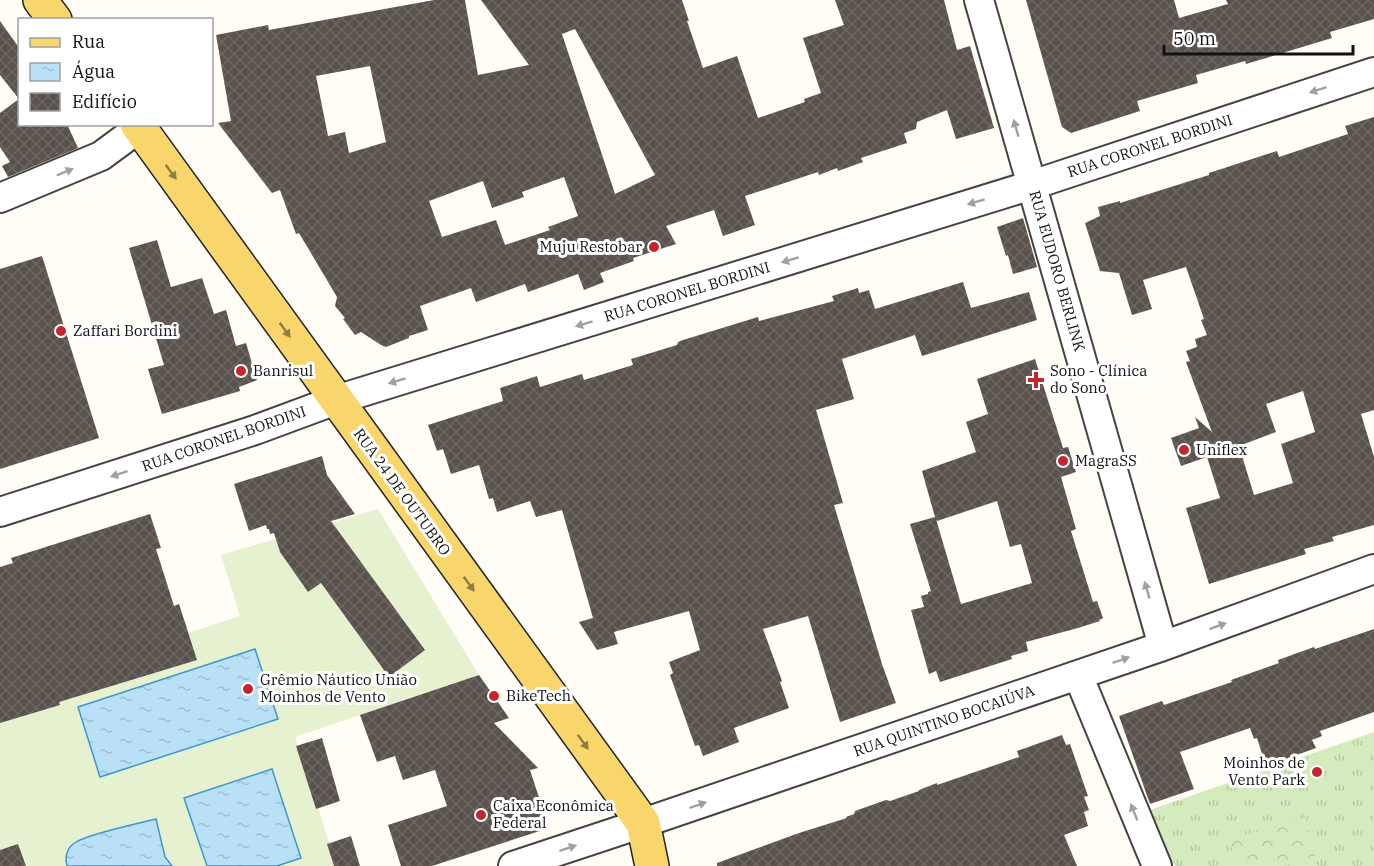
<svg xmlns="http://www.w3.org/2000/svg" width="1374" height="866" font-family="'IBM Plex Serif',serif">
  <style>
    .grass { fill: url(#grass-tufts) }
    .park { fill: url(#park-crowns) }
    .pitch { fill: #e6f2cf }
    .water { fill: url(#water-ripples); stroke: #3f96cf; stroke-width: 1.5 }
    .building { fill: url(#building-cross-hatch); fill-rule: evenodd }
    .lines { fill: none; stroke-linecap: round; stroke-linejoin: round }
    .minor-casing { stroke: #444; stroke-width: 32 }
    .major-casing { stroke: #222; stroke-width: 36 }
    .minor { stroke: #fff; stroke-width: 28 }
    .major { stroke: #f9d66b; stroke-width: 33 }
    .oneway { fill: #a0a0a0 }
    .oneway2 { fill: #917d42 }
    .poi-dot { fill: #c4262e; stroke: #fff; stroke-width: 2 }
    .labels { text-anchor: middle; stroke-width: 6; stroke-linejoin: round; paint-order: stroke }
    .street-label { font-size: 15px; fill: #111; stroke: #fff }
    .poi-label { font-size: 15px; fill: #111; stroke: #fff; text-anchor: start }
  </style>
  <defs>
    <pattern id="grass-tufts" width="24" height="20" patternUnits="userSpaceOnUse" patternTransform="scale(1.5)"><rect width="24" height="20" fill="#d5ebbd"/><path d="M3 7l-1-3M5 7V3M7 7l1-3M15 17l-1-3M17 17v-4M19 17l1-3" fill="none" stroke="#b6c8a1"/></pattern>
    <pattern id="park-crowns" width="20" height="18" patternUnits="userSpaceOnUse" patternTransform="scale(1.5)"><rect width="20" height="18" fill="#d5ebbd"/><path d="M2 6a3 3 0 1 1 6 0M12 15a3 3 0 1 1 6 0" fill="none" stroke="#b6c8a1"/></pattern>
    <pattern id="water-ripples" width="26" height="14" patternUnits="userSpaceOnUse" patternTransform="scale(1.5)"><rect width="26" height="14" fill="#b9e0f7"/><path d="M2 4q2-2 4 0t4 0M15 11q2-2 4 0t4 0" fill="none" stroke="#9ebfd3"/></pattern>
    <pattern id="building-cross-hatch" width="8" height="8" patternUnits="userSpaceOnUse" patternTransform="scale(1.5)"><rect width="8" height="8" fill="#5a524d"/><path d="M0 0l8 8M0 8l8-8" fill="none" stroke="#6d6662"/></pattern>
  </defs>
  <rect width="100%" height="100%" fill="#fffdf5"/>
  <!-- grass -->
  <path class="grass" d="M 1374,732 L 1374,866 L 1175,866 L 1147,811 Z"/>
  <!-- park -->
  <path class="park" d="M 1303,815 L 1317,855 L 1284,866 L 1238,866 L 1229,840 Z"/>
  <!-- pitch -->
  <path class="pitch" d="M 378,509 L 479,675 L 295,737 L 337,866 L 0,866 L 0,721 L 54,677 L 240,616 L 221,555 Z"/>
  <!-- water -->
  <path class="water" d="M 255,649 L 278,719 L 100,777 L 78,707 Z
    M 272,769 L 301,858 L 277,866 L 207,866 L 184,798 Z
    M 156,819 L 165,857 L 172,866 L 67,866 C 65,858 66,850 73,844 C 82,835 140,823 156,819 Z"/>
  <!-- building -->
  <path class="building" d="M 434,0 L 465,0 L 478,75 L 529,65 L 481,0 L 682,0 L 689,21 L 687,21 L 703,68 L 737,56 L 758,118 L 805,102 L 804,99 L 821,93 L 803,38 L 844,25 L 835,0 L 944,0 L 957,50 L 970,46 L 994,128 L 956,139 L 947,110 L 917,122 L 916,129 L 904,133 L 907,143 L 861,158 L 863,162 L 838,171 L 837,168 L 819,175 L 818,172 L 745,196 L 755,225 L 723,236 L 714,210 L 666,226 L 676,244 L 633,258 L 634,261 L 600,273 L 604,282 L 584,290 L 578,274 L 528,292 L 525,284 L 476,302 L 471,288 L 420,306 L 428,330 L 409,336 L 409,338 L 386,347 L 381,345 L 361,332 L 355,335 L 343,319 L 345,318 L 335,306 L 337,297 L 299,233 L 296,234 L 280,190 L 272,193 L 218,123 L 231,121 L 216,35 L 268,25 L 269,30 ZM 575,29 L 655,175 L 615,194 L 562,34 ZM 370,66 L 386,142 L 349,153 L 345,132 L 328,136 L 316,76 ZM 564,177 L 578,216 L 548,227 L 550,230 L 505,245 L 496,220 L 442,237 L 429,201 L 483,181 L 492,208 L 524,197 L 522,192 Z
    M 1026,0 L 1174,0 L 1179,18 L 1228,4 L 1226,0 L 1374,0 L 1374,19 L 1330,32 L 1332,38 L 1246,64 L 1245,61 L 1196,75 L 1198,83 L 1137,101 L 1140,111 L 1071,133 L 1062,127 Z
    M 0,21 L 20,49 L 20,124 L 67,124 L 78,148 L 8,177 L 2,166 L 10,162 L 0,147 L 0,113 L 19,99 L 0,75 Z
    M 1374,117 L 1374,410 L 1361,414 L 1374,457 L 1374,525 L 1332,537 L 1334,541 L 1304,549 L 1306,554 L 1209,584 L 1186,508 L 1220,498 L 1207,457 L 1181,466 L 1171,438 L 1199,428 L 1195,417 L 1212,432 L 1186,362 L 1190,361 L 1186,351 L 1197,347 L 1195,339 L 1207,335 L 1201,320 L 1204,319 L 1186,267 L 1143,280 L 1152,309 L 1132,315 L 1119,273 L 1100,271 L 1085,223 L 1100,216 L 1098,207 L 1120,201 L 1120,203 L 1209,175 L 1209,173 L 1277,151 L 1279,157 L 1348,134 L 1345,126 ZM 1303,391 L 1315,432 L 1281,444 L 1293,483 L 1254,495 L 1239,446 L 1276,432 L 1266,404 Z
    M 1023,218 L 1037,267 L 1013,274 L 1008,255 L 1006,256 L 997,227 Z
    M 157,240 L 171,287 L 202,278 L 214,314 L 226,310 L 236,346 L 246,343 L 257,380 L 239,387 L 240,391 L 162,414 L 148,369 L 164,365 L 129,248 Z
    M 42,256 L 99,438 L 0,469 L 0,269 Z
    M 963,282 L 971,308 L 1029,292 L 1037,320 L 922,356 L 915,335 L 842,359 L 854,399 L 816,410 L 843,503 L 834,505 L 882,664 L 896,703 L 840,722 L 808,616 L 763,629 L 782,681 L 780,682 L 789,708 L 734,728 L 739,742 L 703,756 L 699,745 L 695,746 L 670,675 L 673,673 L 669,662 L 700,650 L 689,611 L 614,632 L 618,644 L 597,650 L 579,622 L 593,618 L 562,510 L 536,517 L 530,501 L 497,512 L 493,498 L 489,499 L 479,465 L 451,474 L 443,449 L 437,451 L 428,425 L 503,401 L 500,388 L 537,376 L 540,387 L 582,374 L 584,380 L 633,365 L 631,359 L 677,345 L 678,342 L 683,340 L 758,317 L 759,321 L 834,301 L 832,296 L 858,288 L 859,293 L 869,290 L 875,309 Z
    M 1035,359 L 1063,448 L 1068,447 L 1076,472 L 1061,477 L 1076,529 L 1071,531 L 1093,602 L 1097,601 L 1103,618 L 1099,620 L 1100,621 L 1078,628 L 1026,642 L 1028,651 L 1011,656 L 1012,659 L 940,682 L 936,671 L 929,674 L 911,610 L 924,607 L 921,596 L 928,594 L 928,592 L 931,591 L 910,524 L 935,517 L 922,471 L 976,452 L 966,422 L 988,414 L 977,379 ZM 997,501 L 1010,547 L 1021,544 L 1032,583 L 961,604 L 936,519 L 937,521 Z
    M 322,456 L 327,475 L 355,514 L 331,521 L 425,650 L 389,677 L 321,583 L 308,592 L 280,552 L 274,533 L 270,534 L 269,529 L 267,529 L 266,525 L 249,531 L 234,484 Z
    M 150,514 L 161,548 L 156,549 L 174,606 L 179,604 L 197,660 L 59,702 L 60,705 L 0,723 L 0,567 L 13,563 L 11,558 Z
    M 1374,629 L 1374,712 L 1320,731 L 1322,736 L 1312,740 L 1316,748 L 1266,766 L 1257,738 L 1254,739 L 1250,728 L 1180,752 L 1194,789 L 1150,804 L 1119,716 L 1162,701 L 1164,705 L 1232,682 L 1231,680 L 1279,663 L 1278,660 L 1314,647 L 1315,649 Z
    M 479,675 L 509,718 L 494,723 L 538,768 L 530,770 L 549,828 L 432,866 L 401,866 L 388,825 L 447,806 L 435,770 L 403,780 L 395,756 L 377,762 L 360,715 Z
    M 1062,735 L 1066,745 L 1070,744 L 1088,796 L 1084,797 L 1089,810 L 1084,812 L 1088,826 L 1064,835 L 1077,866 L 717,866 L 717,863 L 799,833 L 847,818 L 846,817 L 854,814 L 855,811 L 886,800 L 890,801 L 919,791 L 919,790 L 937,783 L 937,785 L 1019,757 L 1017,751 Z
    M 322,738 L 340,801 L 316,809 L 296,746 Z
    M 351,836 L 360,866 L 334,866 L 327,844 Z
    M 18,844 L 26,866 L 0,866 L 0,850 Z"/>
  <g class="lines">
    <!-- minor casing -->
    <g class="minor-casing">
      <path id="minor" d="M 979,0 L 1163,646
        M 0,198 L 101,156 L 139,128
        M 0,512 L 255,430 L 336,400 L 1032,185 L 1374,72
        M 1078,675 L 1157,866
        M 513,866 L 643,823 L 1163,646 L 1374,569"/>
    </g>
    <!-- major casing -->
    <g class="major-casing">
      <path id="major" d="M 40,0 L 55,20
        M 137,124 L 643,823 L 652,866"/>
    </g>
    <!-- minor -->
    <use href="#minor" class="minor"/>
    <!-- major -->
    <use href="#major" class="major"/>
  </g>
  <!-- one-way arrows -->
  <defs><path id="oneway-solid" d="M-6-.8H1V-3.2L6.5 0L1 3.2V.8H-6Z" transform="scale(1.5)"/></defs>
  <g class="oneway">
    <use href="#oneway-solid" transform="translate(1318 90) rotate(162)"/>
    <use href="#oneway-solid" transform="translate(1016 128) rotate(-106)"/>
    <use href="#oneway-solid" transform="translate(65 172) rotate(-23)"/>
    <use href="#oneway-solid" transform="translate(976 202) rotate(163)"/>
    <use href="#oneway-solid" transform="translate(790 260) rotate(163)"/>
    <use href="#oneway-solid" transform="translate(584 324) rotate(163)"/>
    <use href="#oneway-solid" transform="translate(397 381) rotate(163)"/>
    <use href="#oneway-solid" transform="translate(119 474) rotate(162)"/>
    <use href="#oneway-solid" transform="translate(1147 590) rotate(-106)"/>
    <use href="#oneway-solid" transform="translate(1218 626) rotate(-20)"/>
    <use href="#oneway-solid" transform="translate(1121 660) rotate(-19)"/>
    <use href="#oneway-solid" transform="translate(698 805) rotate(-19)"/>
    <use href="#oneway-solid" transform="translate(1134 812) rotate(-112)"/>
    <use href="#oneway-solid" transform="translate(568 848) rotate(-18)"/>
  </g>
  <g class="oneway2">
    <use href="#oneway-solid" transform="translate(171 172) rotate(54)"/>
    <use href="#oneway-solid" transform="translate(285 330) rotate(54)"/>
    <use href="#oneway-solid" transform="translate(469 584) rotate(54)"/>
    <use href="#oneway-solid" transform="translate(583 742) rotate(54)"/>
  </g>
  <!-- markers -->
  <g class="poi-dot">
    <circle cx="654" cy="247" r="6"/>
    <circle cx="61" cy="331" r="6"/>
    <circle cx="241" cy="371" r="6"/>
    <path d="M1033 371h6v6h6v6h-6v6h-6v-6h-6v-6h6z"/>
    <circle cx="1184" cy="450" r="6"/>
    <circle cx="1063" cy="461" r="6"/>
    <circle cx="248" cy="689" r="6"/>
    <circle cx="494" cy="696" r="6"/>
    <circle cx="1317" cy="772" r="6"/>
    <circle cx="481" cy="815" r="6"/>
  </g>
  <g class="labels">
    <!-- street labels -->
    <g class="street-label">
      <text transform="translate(1150 146) rotate(-18)" y="5">RUA CORONEL BORDINI</text>
      <text transform="translate(1057 271) rotate(74)" y="5">RUA EUDORO BERLINK</text>
      <text transform="translate(687 292) rotate(-17)" y="5">RUA CORONEL BORDINI</text>
      <text transform="translate(224 439) rotate(-19)" y="5">RUA CORONEL BORDINI</text>
      <text transform="translate(402 492) rotate(54)" y="5">RUA 24 DE OUTUBRO</text>
      <text transform="translate(944 721) rotate(-19)" y="5">RUA QUINTINO BOCAIÚVA</text>
    </g>
    <!-- poi labels -->
    <g class="poi-label">
      <text x="642" y="252" text-anchor="end">Muju Restobar</text>
      <text x="73" y="336">Zaffari Bordini</text>
      <text x="253" y="376">Banrisul</text>
      <text x="1050" y="376">Sono - Clínica<tspan x="1050" dy="17">do Sono</tspan></text>
      <text x="1196" y="455">Uniflex</text>
      <text x="1075" y="466">MagraSS</text>
      <text x="260" y="685">Grêmio Náutico União<tspan x="260" dy="17">Moinhos de Vento</tspan></text>
      <text x="506" y="701">BikeTech</text>
      <text x="1305" y="768" text-anchor="end">Moinhos de<tspan x="1305" dy="17">Vento Park</tspan></text>
      <text x="493" y="811">Caixa Econômica<tspan x="493" dy="17">Federal</tspan></text>
    </g>
  </g>
  <!-- legend -->
  <rect x="18" y="18" width="195" height="108" fill="#ffffff" stroke="#a0a0a0" stroke-width="1.5"/>
  <rect x="30" y="38" width="30" height="9" fill="#f9d66b" stroke="#a0a0a0" stroke-width="1.5"/>
  <text x="72" y="48" font-size="18" fill="#111111">Rua</text>
  <rect x="30" y="63" width="30" height="18" fill="url(#water-ripples)" stroke="#a0a0a0" stroke-width="1.5"/>
  <text x="72" y="78" font-size="18" fill="#111111">Água</text>
  <rect x="30" y="93" width="30" height="18" fill="url(#building-cross-hatch)" stroke="#a0a0a0" stroke-width="1.5"/>
  <text x="72" y="108" font-size="18" fill="#111111">Edifício</text>
  <!-- scale -->
  <path d="M1164 45v9h189v-9" fill="none" stroke="#111111" stroke-width="3"/>
  <text x="1173" y="45" font-size="18" fill="#111111" stroke="#ffffff" stroke-width="4.5" paint-order="stroke">50 m</text>
</svg>
